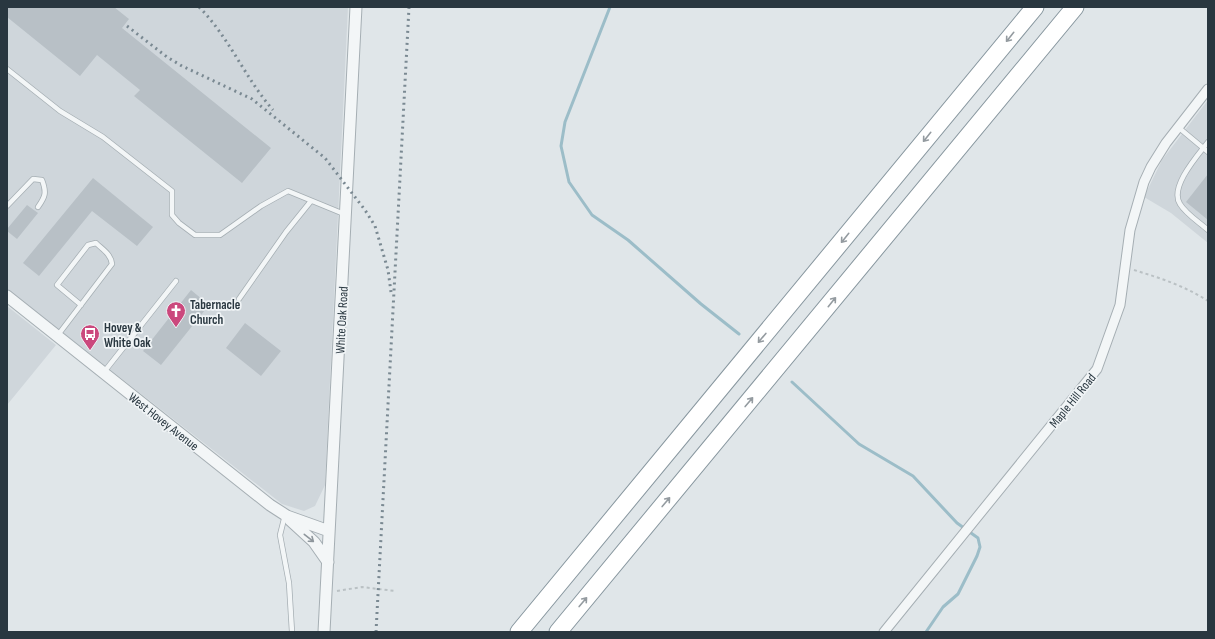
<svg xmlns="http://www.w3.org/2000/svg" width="1215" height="639" font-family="'Sofia Sans Condensed',sans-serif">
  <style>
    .built { fill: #cfd6db }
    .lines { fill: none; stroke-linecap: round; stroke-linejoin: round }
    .stream { stroke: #9cbdc8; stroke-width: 3 }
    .building { fill: #b8c0c6 }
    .service-casing { stroke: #a5aeb3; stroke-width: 6 }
    .minor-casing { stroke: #a5aeb3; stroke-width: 11 }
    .tertiary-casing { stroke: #a5aeb3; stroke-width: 13 }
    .motorway-casing { stroke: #88979f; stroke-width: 19 }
    .path { stroke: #bac1c4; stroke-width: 2; stroke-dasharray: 3 3; stroke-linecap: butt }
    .service { stroke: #f3f6f7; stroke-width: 4.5 }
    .minor { stroke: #f3f6f7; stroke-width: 9 }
    .tertiary { stroke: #f3f6f7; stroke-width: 11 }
    .motorway { stroke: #fff; stroke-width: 17 }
    .rail { stroke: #7a8992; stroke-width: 3; stroke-dasharray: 2 4; stroke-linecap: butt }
    .oneway { stroke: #949ba0 }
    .oneway2 { stroke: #8e969c }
    .labels { text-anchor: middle; stroke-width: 3.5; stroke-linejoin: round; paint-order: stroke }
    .poi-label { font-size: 13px; font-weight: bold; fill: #293740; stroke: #f0f4f6; text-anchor: start }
    .street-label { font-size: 13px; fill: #293740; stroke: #f0f4f6 }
  </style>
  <rect width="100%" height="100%" fill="#e0e6e9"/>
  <!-- built -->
  <path class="built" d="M 7,7 L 348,7 L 325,485 L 315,506 L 304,511 L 282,504 L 7,289 Z
    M 1208,100 L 1208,243 L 1171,213 L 1144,197 L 1162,160 Z
    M 7,306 L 56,345 L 7,405 Z"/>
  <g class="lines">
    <!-- stream -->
    <path class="stream" d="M 610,7 L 565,122 L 561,146 L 569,182 L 592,215 L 628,240 L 701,304 L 739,334
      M 792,382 L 859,444 L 913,476 L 957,523 L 978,538 L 980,547 L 977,556 L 958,594 L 943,607 L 926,632"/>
  </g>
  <!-- building -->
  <path class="building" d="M 7,7 L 114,7 L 129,19 L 122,28 L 271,148 L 242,183 L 134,96 L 140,90 L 97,55 L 80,76 L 7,17 Z
    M 1208,174 L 1208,220 L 1186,202 Z
    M 93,178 L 153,227 L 137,246 L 92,211 L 39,276 L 23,263 Z
    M 27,205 L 38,213 L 17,239 L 7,231 L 7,229 Z
    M 191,290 L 209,305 L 161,365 L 143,351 Z
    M 245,323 L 281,351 L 261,376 L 226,348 Z"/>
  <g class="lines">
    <!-- service casing -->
    <g class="service-casing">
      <path id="service" d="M 7,69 L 60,111 L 103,137 L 172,191 L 172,215 L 179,223 L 195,235 L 220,235 L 261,206 L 288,191 L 344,214
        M 1178,127 L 1208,152
        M 1208,142 C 1198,155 1169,187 1180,204 C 1186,214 1199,222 1208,230
        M 7,206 L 33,179 L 42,180 C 47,193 45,197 38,207
        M 239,299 L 286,232 L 311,201
        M 58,335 L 112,264 C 111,254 102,249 96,243 L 88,245 L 57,285 L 81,305
        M 104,372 L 176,281
        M 285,515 L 280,535 L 289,583 L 292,632"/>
    </g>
    <!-- minor casing -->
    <g class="minor-casing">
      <path id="minor" d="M 884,632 L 1097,369 L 1120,305 L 1130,230 L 1144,182 L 1151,167 L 1166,143 L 1208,89"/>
    </g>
    <!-- tertiary casing -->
    <g class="tertiary-casing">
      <path id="tertiary" d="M 7,296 L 270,505 L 287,516 L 329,531
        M 290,520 L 314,542 L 328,562
        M 324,632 L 356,7"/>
    </g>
    <!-- motorway casing -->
    <g class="motorway-casing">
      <path id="motorway" d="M 519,632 L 1035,7
        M 558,632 L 1075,7"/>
    </g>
    <!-- path -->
    <path class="path" d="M 1134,270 C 1160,278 1185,286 1208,301
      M 337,591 L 362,587 L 395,591"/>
    <!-- service -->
    <use href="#service" class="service"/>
    <!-- minor -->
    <use href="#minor" class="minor"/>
    <!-- tertiary -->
    <use href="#tertiary" class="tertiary"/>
    <!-- motorway -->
    <use href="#motorway" class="motorway"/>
    <!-- rail -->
    <path class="rail" d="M 199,7 C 229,37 245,78 273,110
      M 127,26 L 167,57 L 182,66 L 252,99 L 325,158 L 365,210 L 375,226 L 388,270 L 391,292
      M 376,632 L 409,7"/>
  </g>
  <!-- one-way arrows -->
  <defs><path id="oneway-shaft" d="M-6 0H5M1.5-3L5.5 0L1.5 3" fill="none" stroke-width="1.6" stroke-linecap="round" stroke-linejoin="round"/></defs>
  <g class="oneway">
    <use href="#oneway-shaft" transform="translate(1010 37) rotate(129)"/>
    <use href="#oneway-shaft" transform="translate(927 137) rotate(129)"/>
    <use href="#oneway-shaft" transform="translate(845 238) rotate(129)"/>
    <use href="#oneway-shaft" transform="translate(832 302) rotate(-51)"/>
    <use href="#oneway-shaft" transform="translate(762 338) rotate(130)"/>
    <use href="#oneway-shaft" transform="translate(749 402) rotate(-50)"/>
    <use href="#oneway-shaft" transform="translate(666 502) rotate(-50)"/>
    <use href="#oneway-shaft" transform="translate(583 602) rotate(-50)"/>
  </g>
  <use class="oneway2" href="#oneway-shaft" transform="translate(309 538) rotate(38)"/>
  <!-- icons -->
  <defs>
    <g id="church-pin" transform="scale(1)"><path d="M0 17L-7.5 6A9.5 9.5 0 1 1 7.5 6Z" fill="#cb487d" stroke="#f0f4f6"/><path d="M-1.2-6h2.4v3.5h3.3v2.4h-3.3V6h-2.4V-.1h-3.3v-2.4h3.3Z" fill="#fff"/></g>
    <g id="bus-pin" transform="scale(1)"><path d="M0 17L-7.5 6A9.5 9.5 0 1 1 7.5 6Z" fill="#cb487d" stroke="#f0f4f6"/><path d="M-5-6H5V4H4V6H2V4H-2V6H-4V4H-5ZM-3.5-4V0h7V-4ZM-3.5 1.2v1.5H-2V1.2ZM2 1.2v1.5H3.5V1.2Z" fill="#fff"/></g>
  </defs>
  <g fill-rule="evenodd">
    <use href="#church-pin" x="176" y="311"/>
    <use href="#bus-pin" x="90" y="334"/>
  </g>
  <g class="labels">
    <!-- poi labels -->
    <g class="poi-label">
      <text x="190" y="309">Tabernacle<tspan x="190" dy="15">Church</tspan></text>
      <text x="104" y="332">Hovey &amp;<tspan x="104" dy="15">White Oak</tspan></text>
    </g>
    <!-- street labels -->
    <g class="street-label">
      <text transform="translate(341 320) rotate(-87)" y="5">White Oak Road</text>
      <text transform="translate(1072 400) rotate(-51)" y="5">Maple Hill Road</text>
      <text transform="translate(164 421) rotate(38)" y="5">West Hovey Avenue</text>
    </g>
  </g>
  <!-- border -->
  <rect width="1215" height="639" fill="none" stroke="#293740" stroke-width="16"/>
</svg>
